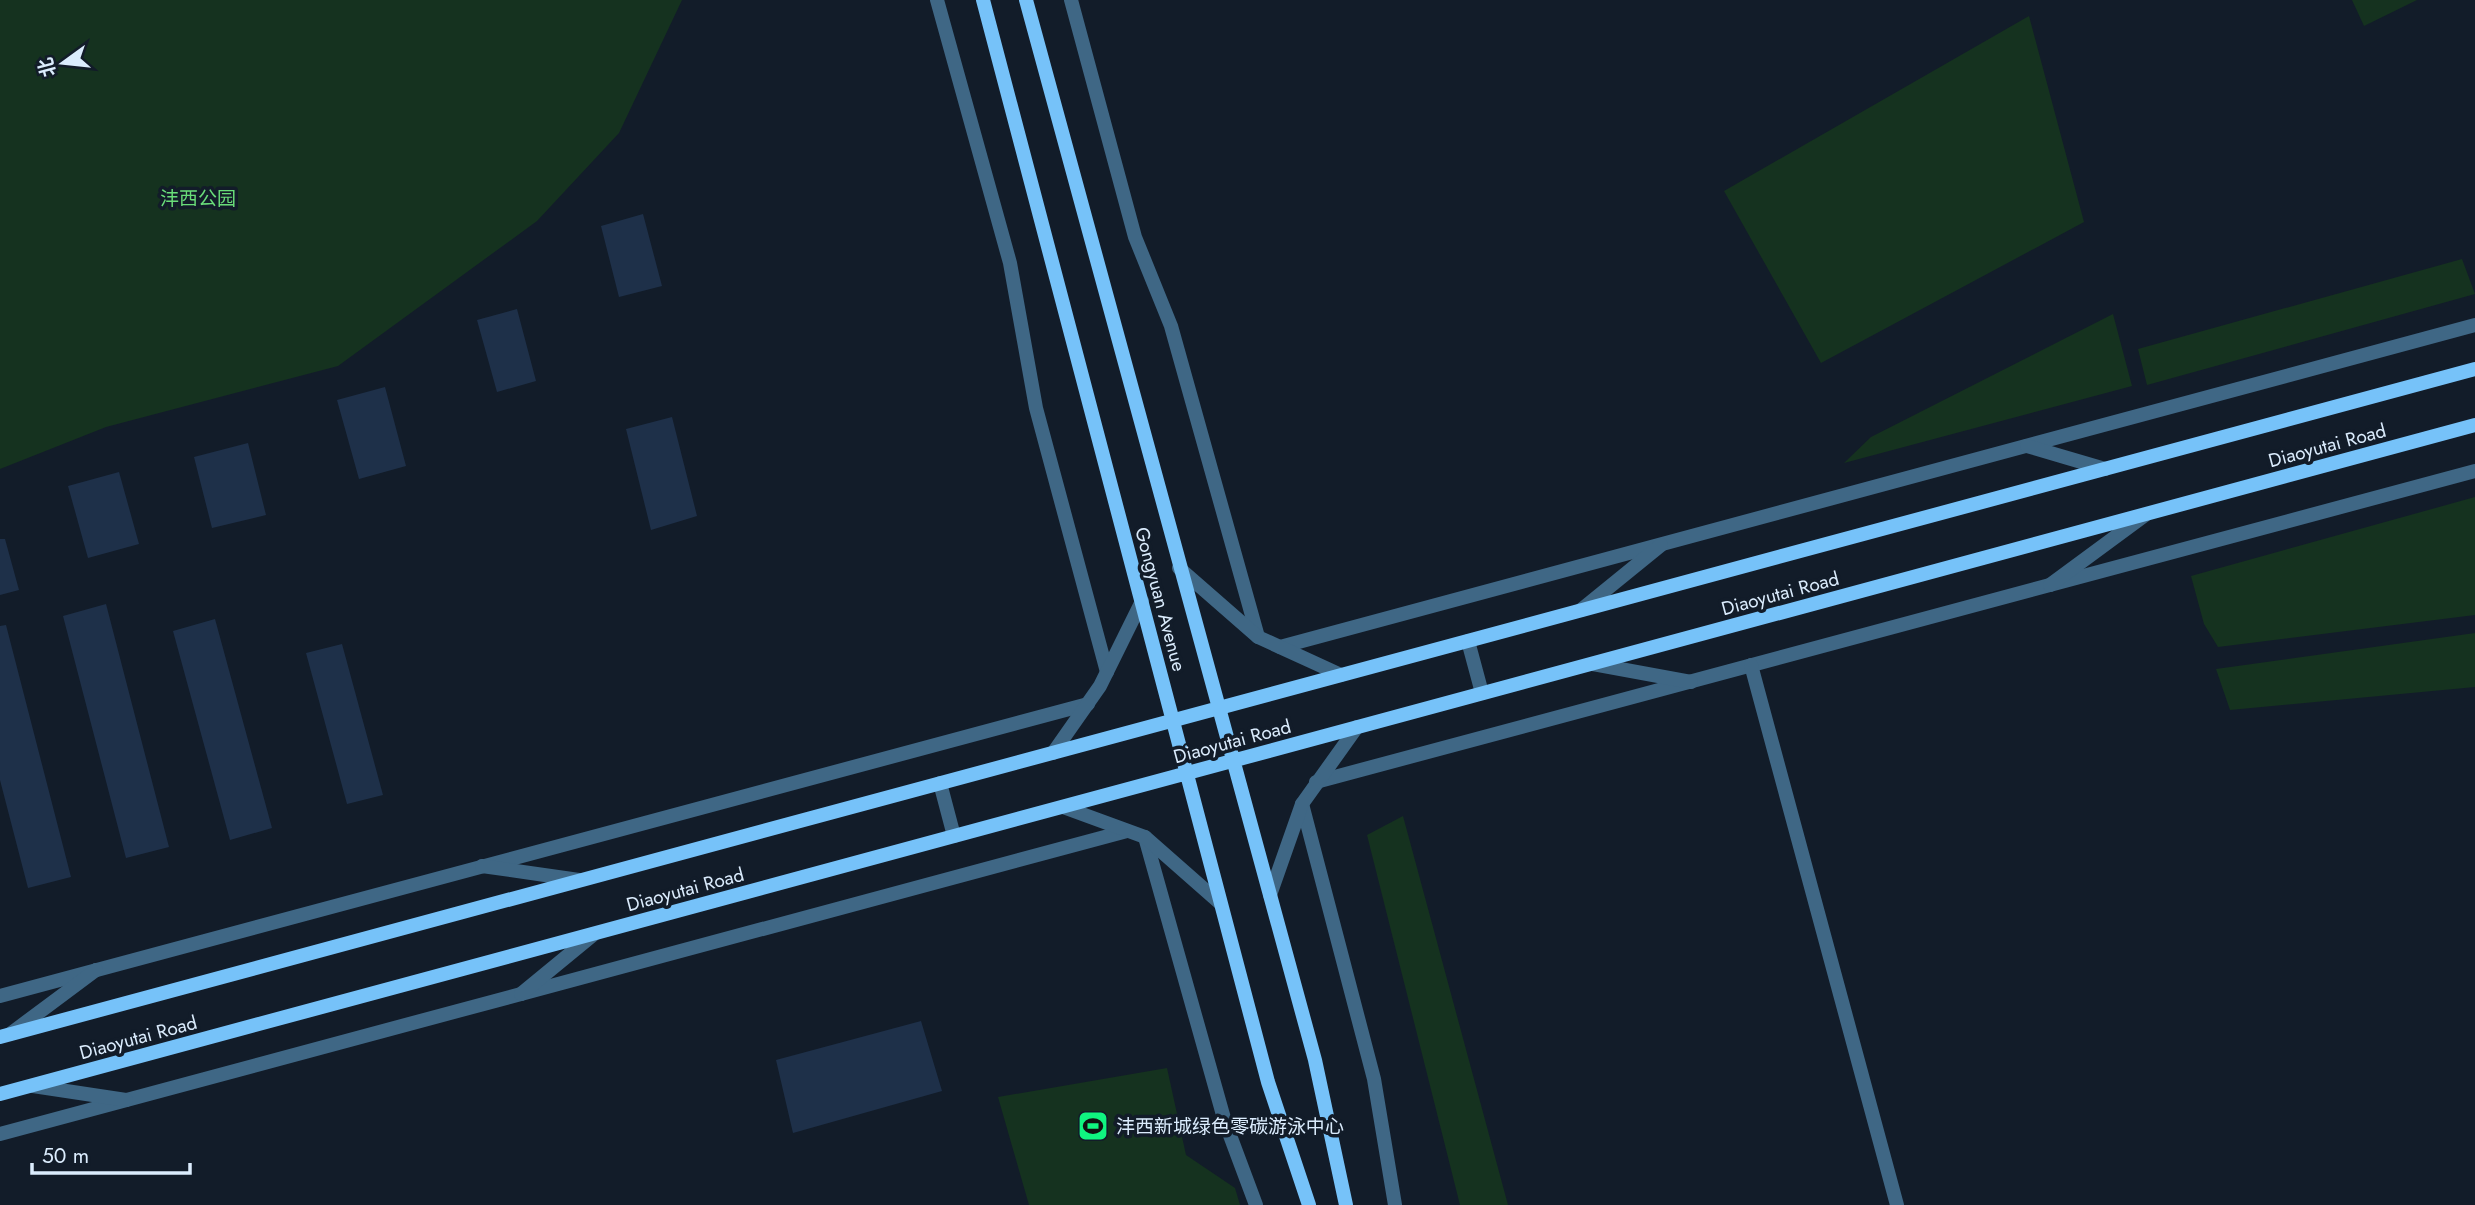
<svg xmlns="http://www.w3.org/2000/svg" width="2475" height="1205" font-family="Jost,'Noto Sans SC',sans-serif">
  <style>
    .green { fill: #15321f }
    .building { fill: #1e3049 }
    .lines { fill: none; stroke-linecap: round; stroke-linejoin: round }
    .minor { stroke: #3f6785; stroke-width: 14 }
    .tertiary { stroke: #3f6785; stroke-width: 14 }
    .secondary { stroke: #76c2f9; stroke-width: 14 }
    .labels { text-anchor: middle; stroke-width: 7; stroke-linejoin: round; paint-order: stroke }
    .park-label { font-size: 19px; fill: #69dc79; stroke: #121c29 }
    .street-label { font-size: 19px; fill: #dbecfd; stroke: #121c29 }
    .poi-label { font-size: 19px; fill: #dbecfd; stroke: #121c29; text-anchor: start }
  </style>
  <rect width="100%" height="100%" fill="#121c29"/>
  <!-- green -->
  <path class="green" d="M 0,0 L 682,0 L 619,133 L 537,221 L 338,366 L 106,427 L 0,469 Z
    M 2352,0 L 2417,0 L 2364,26 Z
    M 2029,16 L 2084,222 L 1821,363 L 1724,191 Z
    M 2462,259 L 2475,294 L 2147,385 L 2138,349 Z
    M 2113,314 L 2132,386 L 1844,463 L 1871,437 Z
    M 2475,497 L 2475,615 L 2218,647 L 2204,624 L 2191,576 Z
    M 2475,633 L 2475,687 L 2230,710 L 2216,669 Z
    M 1403,816 L 1508,1205 L 1460,1205 L 1367,835 Z
    M 1167,1068 L 1186,1155 L 1235,1188 L 1240,1205 L 1029,1205 L 998,1097 Z"/>
  <!-- building -->
  <path class="building" d="M 643,214 L 662,286 L 619,297 L 601,226 Z
    M 517,309 L 536,381 L 497,392 L 477,320 Z
    M 385,387 L 406,466 L 359,479 L 337,400 Z
    M 672,417 L 697,516 L 651,530 L 626,429 Z
    M 248,443 L 266,515 L 212,528 L 194,457 Z
    M 119,472 L 139,544 L 88,558 L 68,486 Z
    M 0,539 L 5,539 L 19,590 L 0,595 Z
    M 106,604 L 169,847 L 126,858 L 63,616 Z
    M 215,619 L 272,828 L 230,840 L 173,631 Z
    M 6,625 L 71,877 L 28,888 L 0,780 L 0,626 Z
    M 342,644 L 383,795 L 347,804 L 306,653 Z
    M 921,1021 L 942,1091 L 793,1133 L 776,1060 Z"/>
  <g class="lines">
    <!-- minor -->
    <path class="minor" d="M 937,0 L 1010,263 L 1036,408 L 1107,672
      M 1071,0 L 1135,237 L 1171,326 L 1258,637
      M 1280,647 L 2475,325
      M 1316,782 L 2475,471
      M 1302,804 L 1374,1079 L 1395,1205
      M 1145,837 L 1225,1122 L 1256,1205
      M 0,996 L 1088,704
      M 0,1134 L 1127,831"/>
    <!-- tertiary -->
    <path class="tertiary" d="M 2027,446 L 2105,469
      M 1179,568 L 1258,637 L 1341,675
      M 2050,585 L 2145,515
      M 1581,610 L 1661,545
      M 1468,641 L 1482,693
      M 1593,664 L 1691,682
      M 1751,665 L 1897,1205
      M 1053,753 L 1100,686 L 1142,601
      M 940,783 L 954,836
      M 1063,807 L 1145,837 L 1220,903
      M 482,866 L 579,880
      M 1270,895 L 1302,804 L 1357,727
      M 521,994 L 594,934
      M 10,1034 L 96,970
      M 33,1086 L 126,1100"/>
    <!-- secondary -->
    <path class="secondary" d="M 983,0 L 1268,1082 L 1309,1205
      M 1026,0 L 1315,1060 L 1346,1205
      M 0,1037 L 2475,369
      M 0,1094 L 2475,425"/>
  </g>
  <!-- icons -->
  <defs>
    <g id="stadium-square" transform="scale(1.575)"><rect x="-9" y="-9" width="18" height="18" rx="4" fill="#10f580" stroke="#121c29"/><path d="M0-5a6.5 5 0 1 0 0 10a6.5 5 0 1 0 0-10ZM-3.5-1.8h7v3.6h-7Z" fill="#111"/></g>
  </defs>
  <g fill-rule="evenodd">
    <use href="#stadium-square" x="1093" y="1126"/>
  </g>
  <g class="labels">
    <!-- park labels -->
    <g class="park-label">
      <text x="198" y="205">沣西公园</text>
    </g>
    <!-- street labels -->
    <g class="street-label">
      <text transform="translate(2327 445) rotate(-15)" y="7">Diaoyutai Road</text>
      <text transform="translate(1780 593) rotate(-15)" y="7">Diaoyutai Road</text>
      <text transform="translate(1161 599) rotate(75)" y="7">Gongyuan Avenue</text>
      <text transform="translate(1232 741) rotate(-15)" y="7">Diaoyutai Road</text>
      <text transform="translate(685 889) rotate(-15)" y="7">Diaoyutai Road</text>
      <text transform="translate(138 1037) rotate(-15)" y="7">Diaoyutai Road</text>
    </g>
    <!-- poi labels -->
    <g class="poi-label">
      <text x="1116" y="1133">沣西新城绿色零碳游泳中心</text>
    </g>
  </g>
  <!-- north arrow -->
  <g transform="translate(63 63) rotate(255)" stroke="#121c29" stroke-width="5" paint-order="stroke">
  <path d="M0-5L12 26L0 18L-12 26Z" fill="#dbecfd"/>
  <text y="-10" font-size="19" font-weight="bold" text-anchor="middle" fill="#dbecfd">北</text>
  </g>
  <!-- scale -->
  <path d="M32 1163v10h158v-10" fill="none" stroke="#dbecfd" stroke-width="3.5"/>
  <text x="42" y="1163" font-size="21" fill="#dbecfd" stroke="#121c29" stroke-width="5" paint-order="stroke">50 m</text>
</svg>
